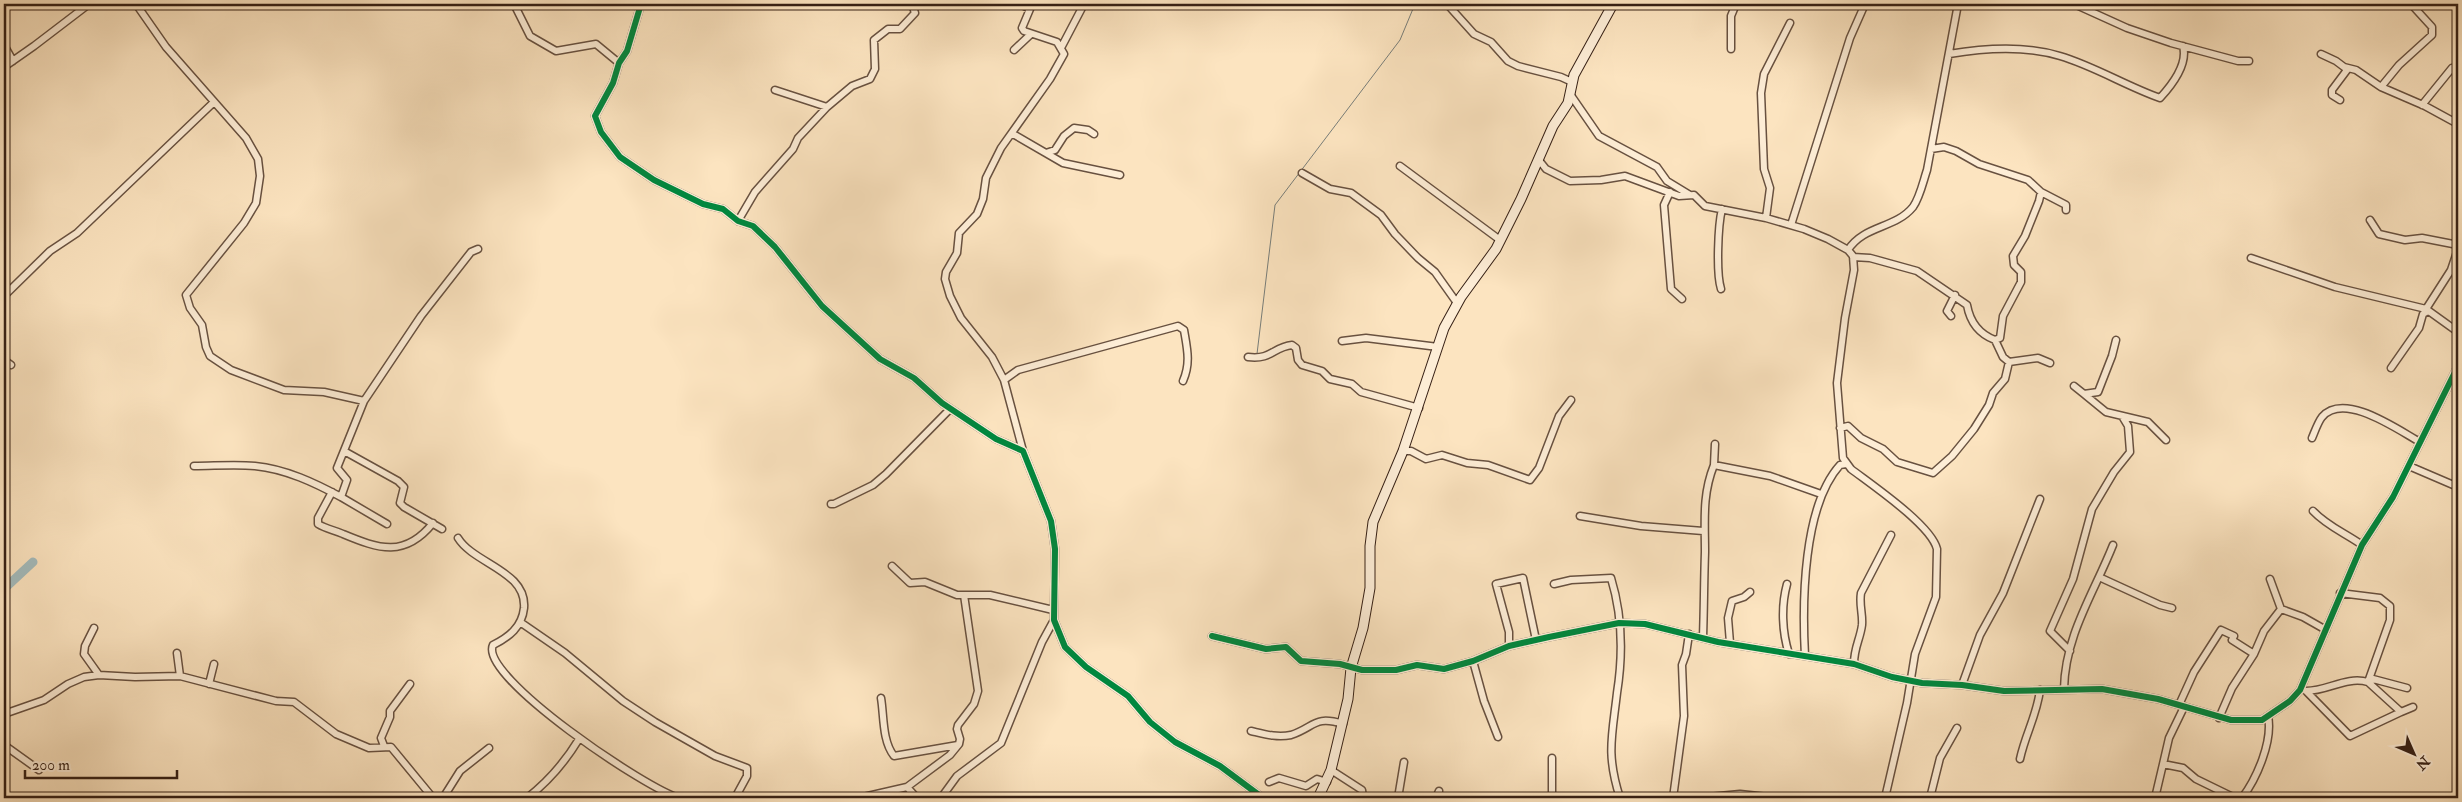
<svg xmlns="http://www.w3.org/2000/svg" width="2462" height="802" font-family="'IM FELL Double Pica',serif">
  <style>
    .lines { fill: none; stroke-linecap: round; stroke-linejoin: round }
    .stream { stroke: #787e7a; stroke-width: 1 }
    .river { stroke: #a4bcbd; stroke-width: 9 }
    .street-casing { stroke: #685140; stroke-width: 9 }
    .secondary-casing { stroke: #362015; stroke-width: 11 }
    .street { stroke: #fdedd6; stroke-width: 6 }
    .secondary { stroke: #fdedd6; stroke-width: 9 }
    .cycleway-casing { stroke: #fdedd6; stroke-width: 9 }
    .cycleway { stroke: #00873e; stroke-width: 6 }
  </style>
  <rect width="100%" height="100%" fill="#fce4c0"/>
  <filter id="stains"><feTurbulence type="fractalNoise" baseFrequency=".004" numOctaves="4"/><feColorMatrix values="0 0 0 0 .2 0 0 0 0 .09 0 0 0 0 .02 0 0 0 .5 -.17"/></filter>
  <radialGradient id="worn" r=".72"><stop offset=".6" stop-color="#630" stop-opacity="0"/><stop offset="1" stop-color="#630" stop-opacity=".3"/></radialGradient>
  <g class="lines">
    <!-- stream -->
    <path class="stream" d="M 1257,354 L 1275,205 L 1400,40 L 1415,4"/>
    <!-- river -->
    <path class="river" d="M 4,589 L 33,562"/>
    <!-- street casing -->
    <g class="street-casing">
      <path id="street" d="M 136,4 L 166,47 L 246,138 L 258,159 L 260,176 L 256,203 L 244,223 L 186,295 L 190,308 L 202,325 L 206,347 L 210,356 L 231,370 L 284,390 L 324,392 L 364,401 L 421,316 L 471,252 L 478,249
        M 514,4 L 530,36 L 556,51 L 596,44 L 619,63
        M 641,4 L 627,51 L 619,63 L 613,83 L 595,116 L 601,132 L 620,157 L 654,180 L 703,204 L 723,209 L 738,221 L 753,226 L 775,247 L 822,306 L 880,359 L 914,378 L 942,403 L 996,439 L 1023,451 L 1051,521 L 1055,549 L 1054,620 L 1065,647 L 1086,667 L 1128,696 L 1150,722 L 1175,742 L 1220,766 L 1263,798
        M 1020,4 L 1030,9 L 1022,28 L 1024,31 L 1057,42 L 1064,54 L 1050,79 L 1001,148 L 986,178 L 983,199 L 977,214 L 959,233 L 957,253 L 946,272 L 945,279 L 950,296 L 961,318 L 992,357 L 1004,380 L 1023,451
        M 1447,4 L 1474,34 L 1491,42 L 1508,61 L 1518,66 L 1561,77 L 1572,82
        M 2074,4 L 2127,28 L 2171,43 L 2238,61 L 2249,61
        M 4,45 L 13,61
        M 1062,46 L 1084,4
        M 1731,49 L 1731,16 L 1736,4
        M 1014,50 L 1031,34
        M 1949,54 C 1985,48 2024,45 2060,56 C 2094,66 2126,86 2160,98 C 2172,85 2188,64 2183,46
        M 2321,54 L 2336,61 L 2344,67 L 2356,70 L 2381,87 L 2425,106 L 2458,124
        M 4,67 L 34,46 L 89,4
        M 2381,87 L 2399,65 L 2432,35 L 2432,27 L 2411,4
        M 775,90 L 827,107
        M 1570,94 L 1599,136 L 1657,167 L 1667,181 L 1690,195
        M 2340,100 L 2332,95 L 2332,90 L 2347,70 L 2344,67
        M 2422,105 L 2452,68
        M 1013,134 L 1063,163 L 1120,175
        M 1931,149 L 1944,147 L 1956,151 L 1979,164 L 2028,180 L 2041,192 L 2066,205 L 2066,210
        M 1046,153 L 1055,150 L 1064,136 L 1074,128 L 1088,130 L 1094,134
        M 1538,159 L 1546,169 L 1570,181 L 1601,180 L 1625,176 L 1679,196 L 1694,195 L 1705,206 L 1766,218 L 1804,229 L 1828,239 L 1848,250 L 1853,256 L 1854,270 L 1845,318 L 1837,383 L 1843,458 L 1851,469 C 1872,485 1931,525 1937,549 L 1936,597 L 1915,654 L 1907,703 L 1885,798
        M 1400,166 L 1500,240
        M 1302,173 L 1330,189 L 1351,193 L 1381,215 L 1395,234 L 1418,258 L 1435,272 L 1457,303
        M 1670,192 L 1664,205 L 1671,289 L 1682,299
        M 2041,192 L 2039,201 L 2025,236 L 2013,256 L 2014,265 L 2021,272 L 2021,282 L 2003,316 L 2000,338 L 1995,340 L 2003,357 L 2009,362 L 2038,358 L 2050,363
        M 1766,218 L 1770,188 L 1764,169 L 1761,93 L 1764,74 L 1790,23
        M 2370,220 L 2379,234 L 2405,240 L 2422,238 L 2458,245
        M 738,221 L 755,192 L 793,149 L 798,138 L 827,107 L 852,86 L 870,79 L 875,69 L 874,40 L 888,29 L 900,29 L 915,13 L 912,4
        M 1791,225 L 1850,38 L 1865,4
        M 1848,250 C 1864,225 1895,229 1913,207 C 1920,197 1923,182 1927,170 L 1958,4
        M 1853,257 L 1870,258 L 1917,271 L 1967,305 C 1970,322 1979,334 1995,340
        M 2251,258 L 2335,287 L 2426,309 L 2458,332
        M 1721,289 C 1716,273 1718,225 1722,209
        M 4,296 L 50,251 L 77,233 L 214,102
        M 2426,309 L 2451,270 L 2458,249
        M 1951,316 L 1947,311 L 1955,295
        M 1342,341 L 1366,338 L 1438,347
        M 1248,357 C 1272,360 1273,347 1292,345 L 1296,348 L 1298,360 L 1302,365 L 1322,371 L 1330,379 L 1352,384 L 1361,392 L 1419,408
        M 4,360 L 11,365
        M 2391,368 L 2419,328 L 2423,314 L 2428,311
        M 1004,380 L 1018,370 L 1178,326 L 1184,330 C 1187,348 1191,363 1183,381
        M 2451,381 L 2458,384
        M 2074,386 L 2084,394 L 2098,392 L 2112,356 L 2116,340
        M 2084,394 L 2106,412 L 2148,422 L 2166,440
        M 1840,428 L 1848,426 L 1861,438 L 1883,449 L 1897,462 L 1933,473 L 1952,456 L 1974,429 L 1989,405 L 1993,393 L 2005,379 L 2009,362
        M 2312,438 C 2315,431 2318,422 2322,417 C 2344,391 2398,430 2420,442
        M 1715,444 L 1714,465 L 1770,476 L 1821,494
        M 344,451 L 398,481 L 404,487 L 400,503 L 404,507 L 442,529
        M 1403,451 L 1411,451 L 1426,459 L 1442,455 L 1467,463 L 1488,465 L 1530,480 L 1539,468 L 1559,416 L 1571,400
        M 194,466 C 214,466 235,464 255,466 C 286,469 315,483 341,497 L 347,480 L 337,468 L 364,401
        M 2409,466 L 2458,487
        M 332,492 L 318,518 L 318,524 C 326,529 334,530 343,534 C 379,549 405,558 433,523
        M 341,497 L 387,524
        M 831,504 L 834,504 L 873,485 L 886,474 L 950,409
        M 2313,511 C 2327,526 2345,533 2362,545
        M 1580,516 L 1641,526 L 1703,531
        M 458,538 C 474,564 527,571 524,608 C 522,627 509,637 493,645 C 478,676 649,791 680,798
        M 892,566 L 910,583 L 925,582 L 957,595 L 990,595 L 1053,610
        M 2099,577 L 2160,605 L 2172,608
        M 1554,584 L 1571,580 L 1611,578 C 1622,614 1623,655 1617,693 C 1612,737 1606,754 1620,798
        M 1787,584 C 1781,606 1782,632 1789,654
        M 2340,593 L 2380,598 L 2390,606 L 2390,620 L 2368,682 L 2401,712 L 2413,707
        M 2281,609 L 2303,617 L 2326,630
        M 520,622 L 565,653 L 623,701 L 655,722 L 715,756 L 747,768 L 747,776 L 735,798
        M 94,628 L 85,646 L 84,654 L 99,675
        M 1212,636 L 1266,649 L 1286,647 L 1301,661 L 1340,664 L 1362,670 L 1396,670 L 1417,665 L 1444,669 L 1473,661 L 1509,646 L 1549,637 L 1619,623 L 1645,624 L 1718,642 L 1854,664 L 1892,677 L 1922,683 L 1962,685 L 2004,691 L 2102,689 L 2158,699 L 2231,720 L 2262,720 L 2290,701 L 2300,690 L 2362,545 L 2393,497 L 2458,366
        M 1703,637 C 1704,609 1704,580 1705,552 C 1705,521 1702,495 1714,465
        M 1730,643 L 1728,618 L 1732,601 L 1744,597 L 1750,592
        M 1509,646 L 1509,632 L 1496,584 L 1523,578 L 1536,640
        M 2070,651 L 2050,631 L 2073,579 L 2092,509 L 2114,472 L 2130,452 L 2128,426 L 2122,416
        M 177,653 L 180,676 L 276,701 L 294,702 L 336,734 L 369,748 L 391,747 L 433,798
        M 1805,656 C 1802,602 1803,506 1840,465 L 1846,464
        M 1473,661 L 1484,701 L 1498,737
        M 1854,664 C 1854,647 1860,640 1862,625 C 1863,614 1859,605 1861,593 L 1891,535
        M 209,684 L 214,664
        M 1962,685 L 1980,635 L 2003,593 L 2040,499
        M 2064,689 C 2065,635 2094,593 2113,545
        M 2306,691 C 2328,691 2346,676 2368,682 L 2373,679 L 2407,688
        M 2307,692 L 2350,736 L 2401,712
        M 881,698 C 884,715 882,741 894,756 L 958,745
        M 2179,705 L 2194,672 L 2221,630 L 2234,636 L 2232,640 L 2254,654
        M 2184,707 L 2169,738 L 2163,764 L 2183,768 L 2196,779 L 2235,798
        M 4,714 L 44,700 L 68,684 L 84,677 L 99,675 L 135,677 L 180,676
        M 2219,718 L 2232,688 L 2254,654 L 2264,631 L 2281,609 L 2270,579
        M 1251,731 C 1264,734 1277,738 1291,735 C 1315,727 1314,715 1343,724
        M 4,745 L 39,770
        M 384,746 L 381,738 L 390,717 L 390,711 L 410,684
        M 1552,758 L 1552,798
        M 2020,759 C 2025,735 2037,715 2040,690
        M 1331,770 L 1362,790 L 1363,798
        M 1269,782 L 1279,778 L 1306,786 L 1317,779 L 1327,782
        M 907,787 L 950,755 L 959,744 L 960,739 L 957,729 L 958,725 L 974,704 L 978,691 L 964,595
        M 443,798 L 460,771 L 489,748
        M 527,798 C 549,781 565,762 579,739
        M 859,798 L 907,787 L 917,798
        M 941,798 L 957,776 L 1001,743 L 1042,642 L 1054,620
        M 1398,798 L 1404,762
        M 1436,798 L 1439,791
        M 1673,798 L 1684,716 L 1682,665 L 1686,654 L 1689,634
        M 1698,798 L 1740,794 L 1777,798
        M 1930,798 L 1940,758 L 1957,728
        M 2155,798 L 2163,764
        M 2242,798 C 2257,778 2273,741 2268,716"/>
    </g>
    <!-- secondary casing -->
    <g class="secondary-casing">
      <path id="secondary" d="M 1318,798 L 1331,770 L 1348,699 L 1351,668 L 1363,628 L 1370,588 L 1370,546 L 1373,522 L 1403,451 L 1444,328 L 1461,297 L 1496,249 L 1521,199 L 1553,126 L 1568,103 L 1574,75 L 1613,4"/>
    </g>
    <!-- street -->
    <use href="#street" class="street"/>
    <!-- secondary -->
    <use href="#secondary" class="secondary"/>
    <!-- cycleway casing -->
    <g class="cycleway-casing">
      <path id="cycleway" d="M 641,4 L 627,51 L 619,63 L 613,83 L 595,116 L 601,132 L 620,157 L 654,180 L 703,204 L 723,209 L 738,221 L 753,226 L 775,247 L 822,306 L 880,359 L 914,378 L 942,403 L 996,439 L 1023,451 L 1051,521 L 1055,549 L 1054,620 L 1065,647 L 1086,667 L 1128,696 L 1150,722 L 1175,742 L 1220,766 L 1263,798
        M 1212,636 L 1266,649 L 1286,647 L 1301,661 L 1340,664 L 1362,670 L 1396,670 L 1417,665 L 1444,669 L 1473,661 L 1509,646 L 1549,637 L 1619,623 L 1645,624 L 1718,642 L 1854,664 L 1892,677 L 1922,683 L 1962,685 L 2004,691 L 2102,689 L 2158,699 L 2231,720 L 2262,720 L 2290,701 L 2300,690 L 2362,545 L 2393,497 L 2458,366"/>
    </g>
    <!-- cycleway -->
    <use href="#cycleway" class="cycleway"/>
  </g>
  <!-- margin -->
  <rect width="2462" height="802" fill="none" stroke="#fce4c0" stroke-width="20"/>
  <rect x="5" y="5" width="2452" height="792" fill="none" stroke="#362015" stroke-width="2.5"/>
  <rect x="10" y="10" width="2442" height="782" fill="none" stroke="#362015"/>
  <!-- north arrow -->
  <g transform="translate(2414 754) rotate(135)" stroke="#fdedd6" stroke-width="4" paint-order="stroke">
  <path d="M0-4L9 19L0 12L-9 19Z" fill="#362015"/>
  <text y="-8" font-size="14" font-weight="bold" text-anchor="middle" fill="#362015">N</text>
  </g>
  <!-- scale -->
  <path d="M25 770v8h152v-8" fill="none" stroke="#362015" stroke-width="2.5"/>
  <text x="32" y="770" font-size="15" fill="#362015" stroke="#fdedd6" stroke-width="4" paint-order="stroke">200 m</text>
  <rect width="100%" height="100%" filter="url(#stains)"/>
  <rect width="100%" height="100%" fill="url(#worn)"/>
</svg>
